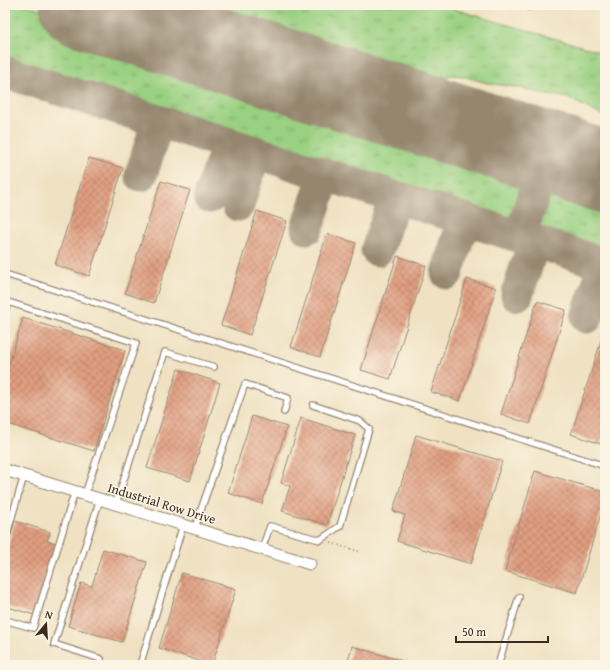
<svg xmlns="http://www.w3.org/2000/svg" width="610" height="670" font-family="'Gentium Book Plus',serif">
  <style>
    .grass { fill: url(#grass-tufts); stroke: #6a7d50 }
    .lines { fill: none; stroke-linecap: round; stroke-linejoin: round }
    .taxiway { stroke: #958670; stroke-width: 33 }
    .runway { stroke: #958670; stroke-width: 83 }
    .building { fill: url(#building-cross-hatch) }
    .lane-casing { stroke: #958670; stroke-width: 8 }
    .street-casing { stroke: #958670; stroke-width: 13 }
    .path { stroke: #958670; stroke-width: 2; stroke-dasharray: 1 3; stroke-linecap: butt }
    .lane { stroke: #fff; stroke-width: 5.5 }
    .street { stroke: #fff; stroke-width: 11 }
    .labels { text-anchor: middle; stroke-width: 3; stroke-linejoin: round; paint-order: stroke }
    .street-label { font-size: 13px; fill: #3b2a1e; stroke: #fcf5e5 }
  </style>
  <defs>
    <pattern id="grass-tufts" width="24" height="20" patternUnits="userSpaceOnUse"><rect width="24" height="20" fill="#9ad081"/><path d="M3 7l-1-3M5 7V3M7 7l1-3M15 17l-1-3M17 17v-4M19 17l1-3" fill="none" stroke="#7fa969"/></pattern>
    <pattern id="building-cross-hatch" width="8" height="8" patternUnits="userSpaceOnUse"><rect width="8" height="8" fill="#e09e81"/><path d="M0 0l8 8M0 8l8-8" fill="none" stroke="#b78169"/></pattern>
  </defs>
  <rect width="100%" height="100%" fill="#fcf5e5"/>
  <filter id="ink" filterUnits="userSpaceOnUse"><feTurbulence type="fractalNoise" baseFrequency=".025" numOctaves="2"/><feDisplacementMap in="SourceGraphic" scale="8" xChannelSelector="R" yChannelSelector="G"/><feConvolveMatrix kernelMatrix="1 2 1 2 8 2 1 2 1" color-interpolation-filters="sRGB"/></filter>
  <filter id="wash" filterUnits="userSpaceOnUse"><feTurbulence type="fractalNoise" baseFrequency=".012" numOctaves="4" result="noise"/><feDisplacementMap in="SourceGraphic" scale="16" xChannelSelector="R" yChannelSelector="G"/><feGaussianBlur stdDeviation="0.9" result="paint"/><feColorMatrix in="noise" values="0 0 0 0 0 0 0 0 0 0 0 0 0 0 0 0 0 1.4 0 .05"/><feComposite in="paint" operator="in"/></filter>
  <g filter="url(#wash)">
    <rect width="100%" height="100%" fill="#efe1c1"/>
    <!-- grass -->
    <path class="grass" d="M 5,5 L 26,5 L 531,166 L 527,194 L 512,222 L 483,217 L 5,65 Z
      M 146,5 L 440,5 L 605,53 L 605,117 L 568,98 L 548,95 L 520,88 L 487,83 L 458,75 L 442,76 L 455,82 L 485,91 L 513,103 L 524,112 L 553,117 L 605,131 L 605,151 Z
      M 553,173 L 605,190 L 605,256 L 564,243 L 536,229 L 540,197 Z"/>
    <g class="lines">
      <!-- taxiway -->
      <path class="taxiway" d="M 5,72 L 605,264
        M 141,175 L 158,121
        M 210,197 L 228,144
        M 238,205 L 255,152
        M 307,228 L 325,175
        M 520,237 L 547,154
        M 377,250 L 395,197
        M 447,273 L 464,219
        M 517,295 L 534,242
        M 587,317 L 605,264"/>
      <!-- runway -->
      <path class="runway" d="M 81,5 L 605,172"/>
    </g>
    <g id="blocks">
      <!-- building -->
      <path class="building" d="M 89,158 L 123,168 L 89,276 L 55,265 Z
        M 161,181 L 190,190 L 154,303 L 125,293 Z
        M 257,211 L 287,221 L 250,335 L 221,325 Z
        M 327,234 L 356,243 L 320,357 L 291,347 Z
        M 397,256 L 426,266 L 390,379 L 361,370 Z
        M 467,279 L 496,288 L 460,401 L 431,392 Z
        M 537,301 L 566,310 L 530,424 L 501,414 Z
        M 23,318 L 125,350 L 94,451 L 5,423 L 5,377 Z
        M 605,329 L 605,431 L 601,444 L 571,434 Z
        M 178,369 L 220,383 L 190,481 L 147,468 Z
        M 252,416 L 287,427 L 262,504 L 228,493 Z
        M 301,418 L 355,435 L 327,525 L 282,511 L 290,486 L 281,483 Z
        M 416,435 L 502,461 L 471,564 L 397,541 L 405,515 L 393,511 Z
        M 535,471 L 605,492 L 605,500 L 577,593 L 505,571 Z
        M 15,521 L 50,532 L 47,541 L 56,543 L 34,615 L 5,606 L 5,556 Z
        M 103,549 L 147,562 L 122,642 L 68,626 L 81,583 L 92,586 Z
        M 182,573 L 236,589 L 212,665 L 159,648 Z
        M 352,646 L 416,665 L 347,665 Z"/>
    </g>
  </g>
  <g filter="url(#ink)">
    <use href="#blocks" fill-opacity="0" stroke="#958670" stroke-width="1"/>
    <g class="lines">
      <!-- lane casing -->
      <g class="lane-casing">
        <path id="lane" d="M 522,5 L 529,7 L 529,5
          M 5,274 L 605,466
          M 5,311 L 8,302 L 136,343 L 85,494
          M 100,499 L 54,644 L 101,659
          M 116,504 L 165,352 L 214,367
          M 195,528 L 204,501 L 245,384 L 288,398 L 284,412
          M 5,540 L 24,476
          M 262,549 L 270,526 L 320,540 L 340,526 L 369,429 L 360,421 L 313,405
          M 5,620 L 33,628 L 75,491
          M 140,665 L 183,525
          M 498,665 L 519,597"/>
      </g>
      <!-- street casing -->
      <g class="street-casing">
        <path id="street" d="M 5,470 L 310,564"/>
      </g>
      <!-- path -->
      <path class="path" d="M 331,543 L 361,552"/>
      <!-- lane -->
      <use href="#lane" class="lane"/>
      <!-- street -->
      <use href="#street" class="street"/>
    </g>
  </g>
  <g class="labels">
    <!-- street labels -->
    <g class="street-label">
      <text transform="translate(162 503) rotate(17)" y="5">Industrial Row Drive</text>
    </g>
  </g>
  <!-- margin -->
  <rect width="610" height="670" fill="none" stroke="#fcf5e5" stroke-width="20"/>
  <!-- north arrow -->
  <g transform="translate(46 624) rotate(18)" stroke="#fcf5e5" stroke-width="3" paint-order="stroke">
  <path d="M0-3L7 15L0 10L-7 15Z" fill="#3b2a1e"/>
  <text y="-6" font-size="11" font-weight="bold" text-anchor="middle" fill="#3b2a1e">N</text>
  </g>
  <!-- scale -->
  <path d="M456 636v6h92v-6" fill="none" stroke="#3b2a1e" stroke-width="2"/>
  <text x="462" y="636" font-size="12" fill="#3b2a1e" stroke="#fcf5e5" stroke-width="3" paint-order="stroke">50 m</text>
</svg>
